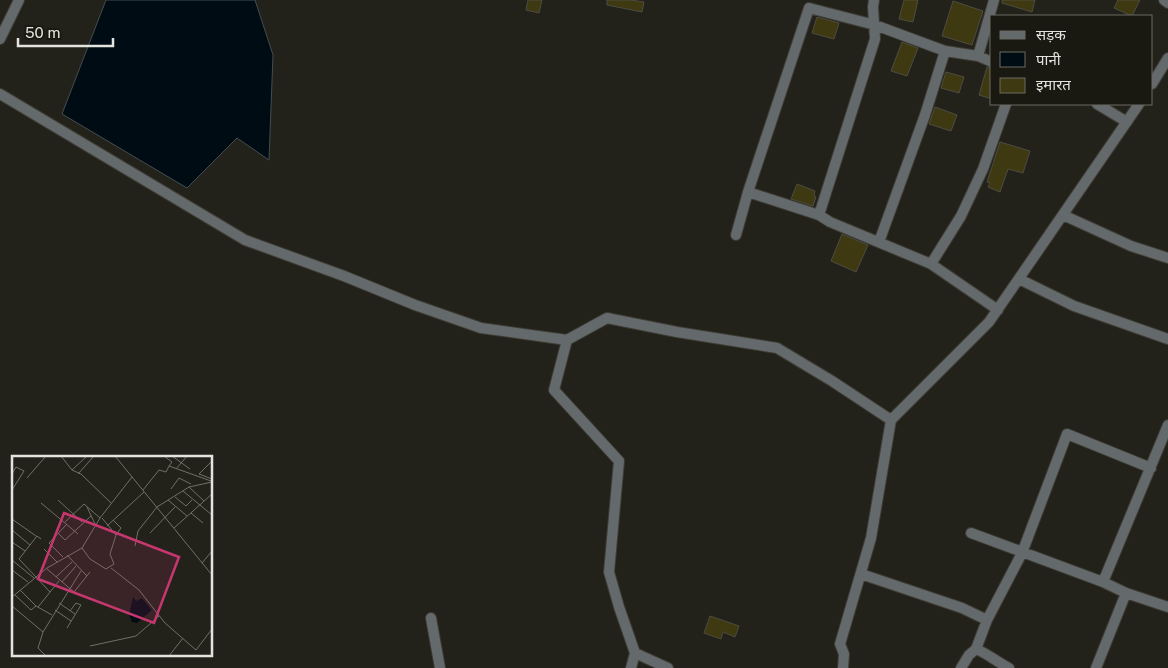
<svg xmlns="http://www.w3.org/2000/svg" width="1168" height="668" font-family="'Public Sans','Noto Sans Devanagari',sans-serif">
  <style>
    .water { fill: #000c14; stroke: #444d51 }
    .building { fill: #3e3910; stroke: #4d4c43 }
    .lines { fill: none; stroke-linecap: round; stroke-linejoin: round }
    .minor-casing { stroke: #3e3d35; stroke-width: 12 }
    .minor { stroke: #64696b; stroke-width: 10 }
    .inset-road { fill: none; stroke: #707068; stroke-width: 1 }
    .view { fill: #c7376f; fill-opacity: 0.15; stroke: #c7376f; stroke-width: 2.5 }
    .inset-edge { fill: none; stroke: #e4e4de; stroke-width: 2.5 }
  </style>
  <rect width="100%" height="100%" fill="#23221a"/>
  <!-- water -->
  <path class="water" d="M 106,0 L 255,0 L 273,55 L 269,160 L 237,138 L 187,188 L 62,114 Z"/>
  <!-- building -->
  <path class="building" d="M 528,0 L 542,0 L 539,13 L 526,10 Z
    M 607,0 L 631,0 L 644,2 L 642,12 L 607,5 Z
    M 904,0 L 918,0 L 913,22 L 899,19 Z
    M 1002,0 L 1035,0 L 1032,12 L 1002,3 Z
    M 1118,0 L 1140,0 L 1132,16 L 1114,8 Z
    M 953,1 L 983,11 L 972,45 L 942,36 Z
    M 817,17 L 839,23 L 834,39 L 812,33 Z
    M 902,42 L 918,48 L 907,76 L 891,71 Z
    M 987,67 L 992,69 L 992,99 L 979,95 Z
    M 946,72 L 964,77 L 959,93 L 941,88 Z
    M 935,107 L 957,115 L 951,131 L 929,124 Z
    M 1000,142 L 1030,151 L 1023,173 L 1008,169 L 1000,192 L 988,187 L 990,183 L 987,182 Z
    M 797,184 L 815,191 L 814,196 L 816,197 L 813,206 L 791,199 Z
    M 842,234 L 868,245 L 856,272 L 831,261 Z
    M 710,616 L 739,626 L 735,637 L 723,632 L 721,639 L 704,633 Z"/>
  <g class="lines">
    <!-- minor casing -->
    <g class="minor-casing">
      <path id="minor" d="M 1164,0 L 1168,3
        M 0,39 L 19,0
        M 978,56 L 994,0
        M 1152,84 L 1168,58
        M 0,94 L 245,240 L 344,276 L 415,305 L 481,328 L 567,340
        M 1097,104 L 1127,122
        M 748,192 L 819,215 L 830,222 L 931,264 L 998,310
        M 819,215 L 875,39 L 873,7 L 874,0
        M 1063,215 L 1131,246 L 1168,258
        M 736,235 L 748,192 L 809,8 L 875,25 L 945,51 L 978,56 L 992,62
        M 879,242 L 925,115 L 945,51
        M 931,264 L 961,216 L 983,169 L 1006,104
        M 1019,279 L 1074,306 L 1168,339
        M 971,533 L 1103,582 L 1126,593 L 1168,607
        M 861,574 L 962,608 L 987,620
        M 1103,582 L 1168,425
        M 431,618 L 440,668
        M 976,649 C 988,654 997,662 1009,668
        M 631,668 L 635,653
        M 668,668 L 635,653 L 619,607 L 609,572 L 619,461 L 554,390 L 567,340 L 607,318 L 677,332 L 777,348 L 832,381 L 891,420
        M 843,668 L 844,654 L 840,644 L 871,538 L 891,420 L 989,322 L 1139,104
        M 961,668 L 969,655 L 976,649 L 987,620 L 1022,553 L 1067,434 L 1151,468
        M 1096,668 L 1126,593"/>
    </g>
    <!-- minor -->
    <use href="#minor" class="minor"/>
  </g>
  <!-- overview -->
  <g transform="translate(12 456)">
    <rect width="200" height="200" fill="#23221a"/>
    <path d="M 121,141 L 124,145 L 130,142 L 140,154 L 125,167 L 120,166 L 117,159 Z" fill="#000c14"/>
    <path class="inset-road" d="M 49,0 L 60,14 L 75,0M 103,0 L 200,119M 152,0 L 160,6 L 157,10M 160,0 L 178,13M 200,5 L 187,18 L 200,23M 164,13 L 175,0M 60,14 L 69,18 L 99,47M 0,18 L 4,11 L 12,15 L 0,34M 66,18 L 82,0M 15,22 L 34,0M 177,31 L 192,45M 159,33 L 167,22 L 179,28M 131,34 L 147,14 L 154,16 L 157,10 L 199,25M 171,35 L 200,59M 163,41 L 174,50 L 180,44M 46,44 L 70,66M 156,44 L 175,60M 29,47 L 66,78M 75,51 L 84,70M 179,57 L 191,67M 0,63 L 24,80M 101,64 L 109,72 L 104,79M 53,66 L 72,48 L 88,62M 95,70 L 132,36M 162,72 L 200,38M 0,74 L 18,89M 46,77 L 53,84 L 79,60M 138,77 L 163,51M 29,83 L 25,80 L 7,103 L 38,136M 0,86 L 13,95M 123,90 L 126,75 L 145,51 L 177,31 L 200,26M 70,92 L 78,103 L 94,113 L 102,108 L 98,98 L 104,79 L 90,62M 32,93 L 45,106M 55,99 L 75,120M 51,101 L 37,87 L 55,68M 0,104 L 22,122M 190,107 L 200,95M 99,112 L 127,134 L 153,167 L 184,194 L 200,173M 35,113 L 62,136 L 78,116M 0,114 L 16,126M 44,121 L 60,106M 50,126 L 64,110M 8,134 L 24,150 L 40,159M 3,139 L 19,154 L 24,150M 0,141 L 35,112 L 70,92 L 88,62 L 120,21M 47,147 L 63,158M 0,150 L 31,176M 26,151 L 47,125M 43,154 L 59,165M 55,172 L 69,149 L 64,147 L 58,155M 78,190 L 124,180 L 147,160M 34,200 L 26,192 L 31,176 L 69,115M 157,200 L 171,182"/>
    <path class="view" d="M 52,57 L 167,101 L 142,167 L 26,123 Z"/>
    <rect width="200" height="200" class="inset-edge"/>
  </g>
  <!-- legend -->
  <rect x="990" y="15" width="162" height="90" fill="#1a1911" stroke="#6b6a63"/>
  <rect x="1000" y="31" width="25" height="8" fill="#64696b" stroke="#6b6a63"/>
  <text x="1036" y="40" font-size="15" fill="#e4e4de">सड़क</text>
  <rect x="1000" y="52" width="25" height="15" fill="#000c14" stroke="#6b6a63"/>
  <text x="1036" y="65" font-size="15" fill="#e4e4de">पानी</text>
  <rect x="1000" y="78" width="25" height="15" fill="#3e3910" stroke="#6b6a63"/>
  <text x="1036" y="90" font-size="15" fill="#e4e4de">इमारत</text>
  <!-- scale -->
  <path d="M18 38v8h95v-8" fill="none" stroke="#e4e4de" stroke-width="2.5"/>
  <text x="25" y="38" font-size="15" fill="#e4e4de" stroke="#1a1911" stroke-width="4" paint-order="stroke">50 m</text>
</svg>
